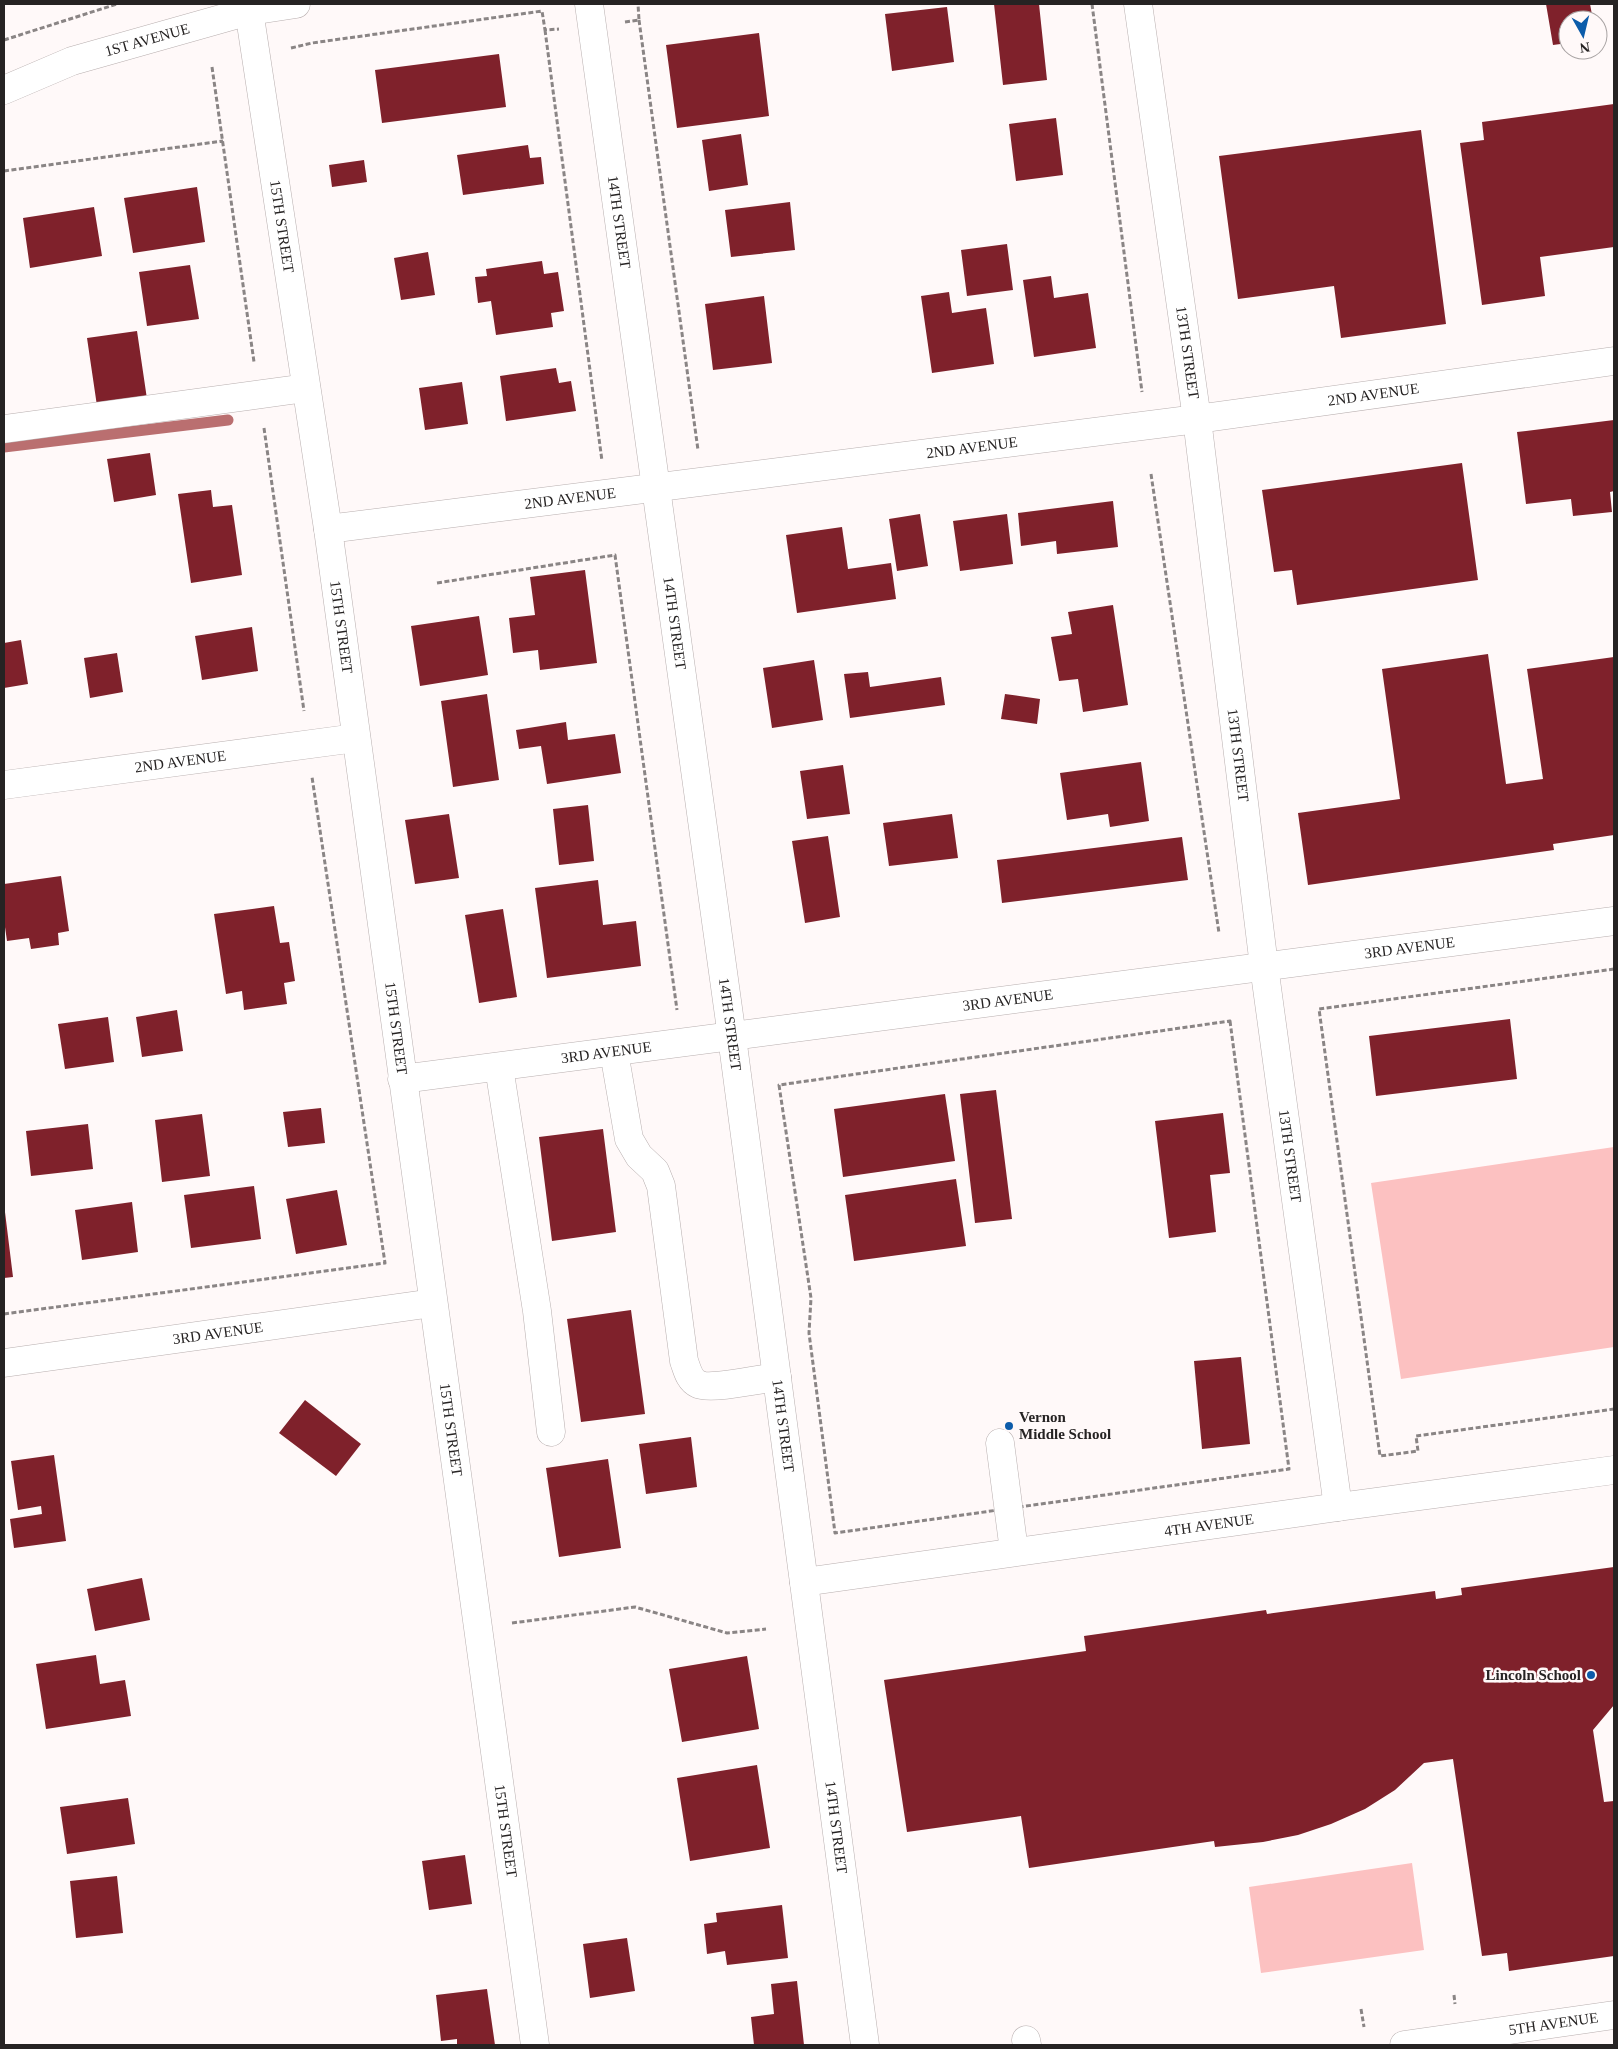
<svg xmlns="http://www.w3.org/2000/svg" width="1618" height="2049" font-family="Georgia,serif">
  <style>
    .green { fill: #fcc1c1 }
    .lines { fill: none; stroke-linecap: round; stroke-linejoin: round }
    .stream { stroke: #ba6f70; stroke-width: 11 }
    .building { fill: #7f212b }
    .minor-casing { stroke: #b8afaf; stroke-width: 29 }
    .path { stroke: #8a8585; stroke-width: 3; stroke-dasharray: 5 2.5; stroke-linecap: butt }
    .minor { stroke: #fff; stroke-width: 28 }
    .poi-dot { fill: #0c5caa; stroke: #fff9f9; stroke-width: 2 }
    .labels { text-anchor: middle; stroke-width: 5; stroke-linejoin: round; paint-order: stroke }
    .street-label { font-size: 15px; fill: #262323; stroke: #fff9f9 }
    .poi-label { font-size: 15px; font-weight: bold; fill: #262323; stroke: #fff9f9; text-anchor: start }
  </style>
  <rect width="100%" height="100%" fill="#fff9f9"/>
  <!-- green -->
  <path class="green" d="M 1614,1147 L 1614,1347 L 1401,1379 L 1371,1183 Z
    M 1412,1863 L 1424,1950 L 1261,1973 L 1249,1887 Z"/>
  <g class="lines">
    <!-- stream -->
    <path class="stream" d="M 4,447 L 228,420"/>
  </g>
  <!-- building -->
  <path class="building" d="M 994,4 L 1039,4 L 1047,80 L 1003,85 Z
    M 1546,4 L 1590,4 L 1593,20 L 1568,20 L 1568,43 L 1553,45 Z
    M 947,7 L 954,62 L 892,71 L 885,14 Z
    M 759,33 L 769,116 L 677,128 L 666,45 Z
    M 499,54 L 506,107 L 382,123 L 375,70 Z
    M 1614,104 L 1614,247 L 1540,257 L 1545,296 L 1482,305 L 1460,143 L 1484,140 L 1482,122 Z
    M 1056,118 L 1063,175 L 1016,181 L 1009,124 Z
    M 1421,130 L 1446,324 L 1341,338 L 1334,286 L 1238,299 L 1219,156 Z
    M 741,134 L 748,185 L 709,191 L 702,140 Z
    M 528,145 L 530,158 L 541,157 L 544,184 L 463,195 L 457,155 Z
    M 364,160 L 367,182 L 332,187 L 329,165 Z
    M 197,187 L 205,242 L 133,253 L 124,198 Z
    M 790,202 L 795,250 L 731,257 L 725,210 Z
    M 94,207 L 102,256 L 30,268 L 23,218 Z
    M 1007,244 L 1013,290 L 967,296 L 961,250 Z
    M 428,252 L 435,295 L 401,300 L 394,258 Z
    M 542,261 L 544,274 L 558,272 L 564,311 L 551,313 L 553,327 L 496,335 L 491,301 L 478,303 L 475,277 L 487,276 L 486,269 Z
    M 190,265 L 199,319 L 147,326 L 139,272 Z
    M 1051,276 L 1054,298 L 1088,293 L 1096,348 L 1034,357 L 1023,280 Z
    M 949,292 L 952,313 L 986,308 L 994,364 L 932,373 L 921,296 Z
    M 764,296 L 772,363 L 713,370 L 705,304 Z
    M 137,331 L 147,399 L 97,406 L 87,338 Z
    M 556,368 L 559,383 L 571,381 L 576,411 L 506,421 L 500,376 Z
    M 462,382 L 468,424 L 425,430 L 419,388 Z
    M 1614,420 L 1614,491 L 1610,492 L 1612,512 L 1573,516 L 1571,499 L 1526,504 L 1517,432 Z
    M 150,453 L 156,495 L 114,502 L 107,459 Z
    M 1462,463 L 1478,580 L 1297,605 L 1292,570 L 1274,572 L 1262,490 Z
    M 211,490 L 213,507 L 232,505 L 242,575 L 191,583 L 178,494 Z
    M 1113,501 L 1118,547 L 1057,554 L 1056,541 L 1021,546 L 1018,513 Z
    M 920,514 L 928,566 L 897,571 L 889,519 Z
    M 1007,514 L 1013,564 L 960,571 L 953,521 Z
    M 842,527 L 848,569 L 891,563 L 896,599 L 797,613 L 786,535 Z
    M 585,570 L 597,663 L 540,670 L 538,650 L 513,653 L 509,618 L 535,615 L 530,577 Z
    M 1113,605 L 1128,705 L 1083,712 L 1078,679 L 1059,681 L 1051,637 L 1072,634 L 1068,612 Z
    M 479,616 L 488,675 L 420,686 L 411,626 Z
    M 252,627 L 258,671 L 202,680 L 195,636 Z
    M 21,640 L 28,684 L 4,688 L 4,643 Z
    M 117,653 L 123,692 L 90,698 L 84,658 Z
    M 1488,654 L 1506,784 L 1543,779 L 1527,669 L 1614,657 L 1614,835 L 1553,844 L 1554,850 L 1308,885 L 1298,813 L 1400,799 L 1382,669 Z
    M 814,660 L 823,720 L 772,728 L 763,668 Z
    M 868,672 L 870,687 L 941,677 L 945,705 L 850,718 L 844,674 Z
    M 487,694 L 499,780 L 453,787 L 441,701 Z
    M 1005,694 L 1040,699 L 1037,724 L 1001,719 Z
    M 566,722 L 568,740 L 615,734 L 621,773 L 547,784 L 541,746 L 519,749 L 516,730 Z
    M 1141,762 L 1149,821 L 1110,827 L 1108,814 L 1067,820 L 1060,773 Z
    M 843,765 L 850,814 L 807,819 L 800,771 Z
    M 588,805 L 594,861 L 559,865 L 553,809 Z
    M 449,814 L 459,878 L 415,884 L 405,820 Z
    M 952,814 L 958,858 L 889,866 L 883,823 Z
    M 828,836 L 840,917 L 805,923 L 792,841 Z
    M 1182,837 L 1188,880 L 1002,903 L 997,860 Z
    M 61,876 L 69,931 L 58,933 L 59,945 L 31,949 L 29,938 L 7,941 L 4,920 L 4,884 Z
    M 598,880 L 603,925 L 636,921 L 641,966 L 547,978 L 535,888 Z
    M 274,906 L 280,943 L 289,942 L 295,981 L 284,983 L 287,1004 L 244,1010 L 242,991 L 226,994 L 214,914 Z
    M 503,909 L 517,997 L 479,1003 L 465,915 Z
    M 177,1010 L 183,1051 L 142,1057 L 136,1017 Z
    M 108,1017 L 114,1062 L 65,1069 L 58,1024 Z
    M 1510,1019 L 1517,1079 L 1376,1096 L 1369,1036 Z
    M 996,1090 L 1012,1219 L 975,1223 L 960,1094 Z
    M 945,1094 L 955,1161 L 843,1177 L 834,1109 Z
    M 321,1108 L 325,1143 L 288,1147 L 283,1112 Z
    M 1223,1113 L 1230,1173 L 1210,1175 L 1216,1232 L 1169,1238 L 1155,1121 Z
    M 202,1114 L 210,1176 L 162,1182 L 155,1120 Z
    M 88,1124 L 93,1169 L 31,1176 L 26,1131 Z
    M 603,1129 L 616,1232 L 552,1241 L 539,1137 Z
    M 956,1179 L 966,1246 L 854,1261 L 845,1195 Z
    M 254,1186 L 261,1239 L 191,1248 L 184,1195 Z
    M 337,1190 L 347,1245 L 296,1254 L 286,1199 Z
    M 132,1202 L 138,1252 L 82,1260 L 75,1210 Z
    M 4,1204 L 13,1277 L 4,1278 Z
    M 631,1310 L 645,1414 L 581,1422 L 567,1319 Z
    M 1241,1357 L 1250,1444 L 1202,1449 L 1194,1361 Z
    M 305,1400 L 361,1444 L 336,1476 L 279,1433 Z
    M 691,1437 L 697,1487 L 646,1494 L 639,1444 Z
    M 54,1455 L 66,1541 L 14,1548 L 10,1519 L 42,1514 L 41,1506 L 18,1510 L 11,1461 Z
    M 608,1459 L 621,1548 L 559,1557 L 546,1468 Z
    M 1614,1567 L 1614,1705 L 1593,1730 L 1604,1802 L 1614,1801 L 1614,1956 L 1509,1971 L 1507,1953 L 1482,1956 L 1453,1759 L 1424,1763 L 1395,1790 L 1365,1809 L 1331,1824 L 1298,1835 L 1263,1842 L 1215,1847 L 1214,1841 L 1029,1868 L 1021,1816 L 907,1832 L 884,1680 L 1086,1651 L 1084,1636 L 1266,1610 L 1267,1614 L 1435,1591 L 1436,1599 L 1462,1595 L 1461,1588 Z
    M 142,1578 L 150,1620 L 95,1631 L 87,1589 Z
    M 96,1655 L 100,1684 L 125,1680 L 131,1716 L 46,1729 L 36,1664 Z
    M 747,1656 L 759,1729 L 682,1742 L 669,1669 Z
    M 757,1765 L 770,1848 L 690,1861 L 677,1778 Z
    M 128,1798 L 135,1844 L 67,1854 L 60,1807 Z
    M 465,1855 L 472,1904 L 429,1910 L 422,1861 Z
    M 117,1876 L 123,1933 L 76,1938 L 70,1881 Z
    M 782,1905 L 788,1958 L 727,1965 L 725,1951 L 707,1954 L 704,1924 L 717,1922 L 716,1913 Z
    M 627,1938 L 635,1991 L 590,1998 L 583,1944 Z
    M 797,1981 L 804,2045 L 754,2045 L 751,2017 L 774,2014 L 771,1984 Z
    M 487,1989 L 495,2045 L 457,2045 L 457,2039 L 441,2041 L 436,1995 Z"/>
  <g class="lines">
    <!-- minor casing -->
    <g class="minor-casing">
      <g id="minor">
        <path id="s1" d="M 248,4 L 328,529 L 535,2045"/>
        <path id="s2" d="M 589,4 L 732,1037 L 865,2045"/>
        <path id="s3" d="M 1138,4 L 1197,419 L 1264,966 L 1338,1507"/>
        <path id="s4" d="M 4,90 L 72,61 L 249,11 L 296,4"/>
        <path d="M 4,429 L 306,388"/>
        <path id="s5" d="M 328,529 L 1197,419 L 1614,361"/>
        <path id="s6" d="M 4,785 L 356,738"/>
        <path d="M 614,1052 L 629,1139 L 639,1156 L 655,1171 L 661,1186 L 684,1361 C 687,1369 689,1380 698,1384 C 709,1390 762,1379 777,1377"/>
        <path d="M 499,1067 L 537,1311 L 551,1432"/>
        <path id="s7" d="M 402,1079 L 1614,921"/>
        <path id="s8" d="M 4,1363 L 433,1303"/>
        <path d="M 1000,1443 L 1014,1551"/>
        <path id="s9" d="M 804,1582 L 1338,1507 L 1614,1470"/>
        <path d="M 1026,2040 L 1027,2045"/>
        <path id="s10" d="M 1404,2045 L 1614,2015"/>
      </g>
    </g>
    <!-- path -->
    <path class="path" d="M 1092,4 L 1142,392
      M 639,20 L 698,450
      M 625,22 L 639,20 L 638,4
      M 545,30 L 602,461
      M 4,40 L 117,4
      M 291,48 L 312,43 L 542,11 L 545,30 L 559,29
      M 212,67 L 254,362
      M 4,171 L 223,141
      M 264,428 L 304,711
      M 1151,474 L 1219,933
      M 437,583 L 615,555 L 677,1010
      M 1614,969 L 1319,1009 L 1380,1456 L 1418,1451 L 1416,1436 L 1614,1409
      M 1230,1021 L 1289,1469 L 835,1533 L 809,1333 L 811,1298 L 779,1085 Z
      M 4,1314 L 385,1263 L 312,777
      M 512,1623 L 635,1607 L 727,1633 L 766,1629
      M 1454,1995 L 1455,2004
      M 1361,2009 L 1364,2027"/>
    <!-- minor -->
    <use href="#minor" class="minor"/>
  </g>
  <!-- markers -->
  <g class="poi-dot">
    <circle cx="1009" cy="1426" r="5"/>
    <circle cx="1591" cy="1675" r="5"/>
  </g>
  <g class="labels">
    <!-- street labels -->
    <g class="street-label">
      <text dy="5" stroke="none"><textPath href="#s4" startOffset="152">1ST AVENUE</textPath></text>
      <text dy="5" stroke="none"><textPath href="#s2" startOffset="220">14TH STREET</textPath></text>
      <text dy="5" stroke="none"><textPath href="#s1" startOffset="225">15TH STREET</textPath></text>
      <text dy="5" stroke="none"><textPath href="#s3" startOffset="352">13TH STREET</textPath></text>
      <text dy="5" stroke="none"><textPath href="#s5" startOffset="1054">2ND AVENUE</textPath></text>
      <text dy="5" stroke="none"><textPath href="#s5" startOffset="649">2ND AVENUE</textPath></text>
      <text dy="5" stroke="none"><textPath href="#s5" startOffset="244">2ND AVENUE</textPath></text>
      <text dy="5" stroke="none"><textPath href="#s2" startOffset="625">14TH STREET</textPath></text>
      <text dy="5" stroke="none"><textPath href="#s1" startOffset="630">15TH STREET</textPath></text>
      <text dy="5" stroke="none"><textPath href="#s3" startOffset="758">13TH STREET</textPath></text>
      <text dy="5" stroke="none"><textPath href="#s6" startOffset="178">2ND AVENUE</textPath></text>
      <text dy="5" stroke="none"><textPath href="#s7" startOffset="1016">3RD AVENUE</textPath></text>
      <text dy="5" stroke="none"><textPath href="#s7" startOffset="611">3RD AVENUE</textPath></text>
      <text dy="5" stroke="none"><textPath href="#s2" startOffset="1030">14TH STREET</textPath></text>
      <text dy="5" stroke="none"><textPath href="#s1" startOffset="1035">15TH STREET</textPath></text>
      <text dy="5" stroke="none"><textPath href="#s7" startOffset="206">3RD AVENUE</textPath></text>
      <text dy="5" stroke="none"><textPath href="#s3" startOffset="1162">13TH STREET</textPath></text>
      <text dy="5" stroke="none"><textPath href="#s8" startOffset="216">3RD AVENUE</textPath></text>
      <text dy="5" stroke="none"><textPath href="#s2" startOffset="1435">14TH STREET</textPath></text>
      <text dy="5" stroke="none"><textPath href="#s1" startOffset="1440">15TH STREET</textPath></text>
      <text dy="5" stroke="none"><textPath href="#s9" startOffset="409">4TH AVENUE</textPath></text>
      <text dy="5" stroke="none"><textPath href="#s2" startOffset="1840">14TH STREET</textPath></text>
      <text dy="5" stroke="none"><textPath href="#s1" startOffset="1845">15TH STREET</textPath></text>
      <text dy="5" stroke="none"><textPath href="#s10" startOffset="151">5TH AVENUE</textPath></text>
    </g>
    <!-- poi labels -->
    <g class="poi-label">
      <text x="1019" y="1422">Vernon<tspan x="1019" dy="17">Middle School</tspan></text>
      <text x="1581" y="1680" text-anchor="end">Lincoln School</text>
    </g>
  </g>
  <!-- border -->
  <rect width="1618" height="2049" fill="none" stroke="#262323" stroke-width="10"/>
  <!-- north arrow -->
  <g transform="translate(1583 35) rotate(172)"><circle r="24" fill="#fff9f9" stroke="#a8a3a3"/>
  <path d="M0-4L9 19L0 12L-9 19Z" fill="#0c5caa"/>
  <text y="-8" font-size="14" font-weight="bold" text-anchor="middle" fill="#262323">N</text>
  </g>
</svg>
